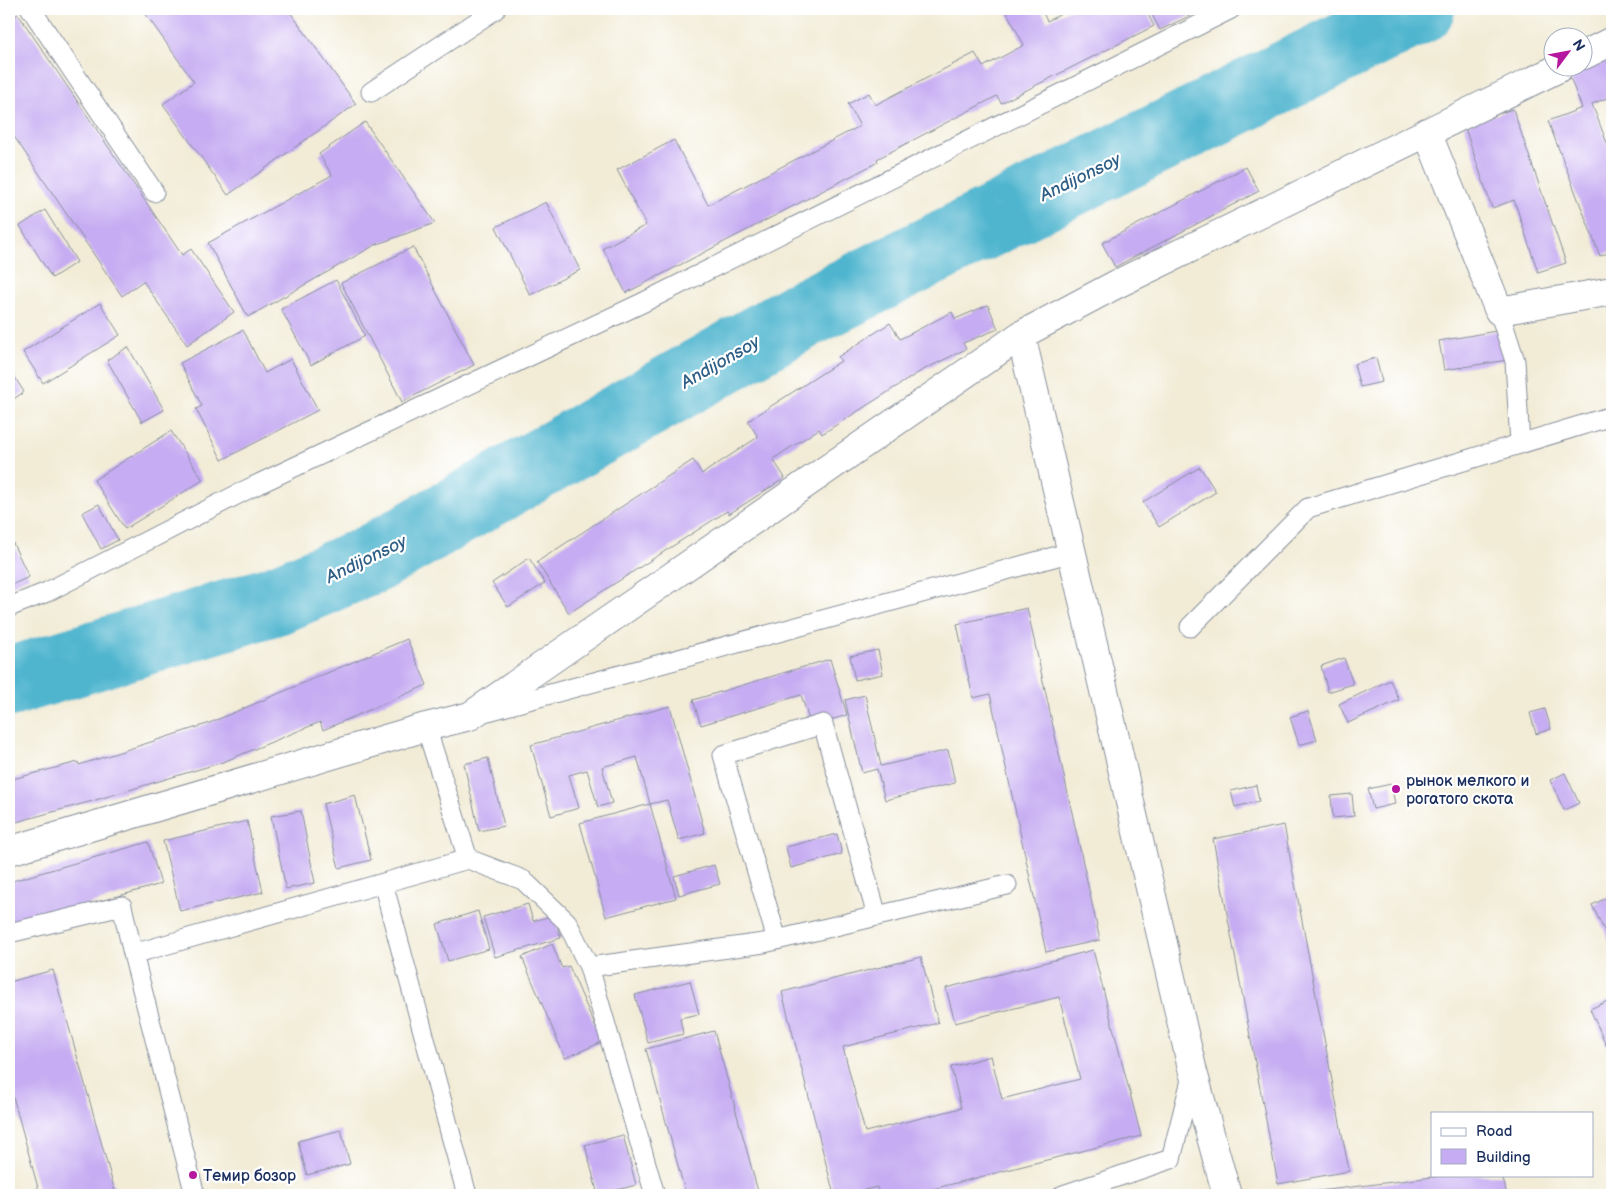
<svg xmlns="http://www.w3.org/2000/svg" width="1621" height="1204" font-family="'Balsamiq Sans',sans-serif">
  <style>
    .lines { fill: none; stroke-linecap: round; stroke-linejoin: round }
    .river { stroke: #50b5cf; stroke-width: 70 }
    .building { fill: #c6acf2 }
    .lane-casing { stroke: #868e9a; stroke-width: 21 }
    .street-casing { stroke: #868e9a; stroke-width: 30 }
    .lane { stroke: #fff; stroke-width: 19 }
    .street { stroke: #fff; stroke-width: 28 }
    .poi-dot { fill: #b5179e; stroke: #fff; stroke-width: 2 }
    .labels { text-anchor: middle; stroke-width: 4.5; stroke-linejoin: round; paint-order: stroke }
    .poi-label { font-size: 16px; fill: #1b2f5e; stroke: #fff; text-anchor: start }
    .water-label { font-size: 18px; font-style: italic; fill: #2e5e86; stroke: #fff }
  </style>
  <rect width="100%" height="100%" fill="#fff"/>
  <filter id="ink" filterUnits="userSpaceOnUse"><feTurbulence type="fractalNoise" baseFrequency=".02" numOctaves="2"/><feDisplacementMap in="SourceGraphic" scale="10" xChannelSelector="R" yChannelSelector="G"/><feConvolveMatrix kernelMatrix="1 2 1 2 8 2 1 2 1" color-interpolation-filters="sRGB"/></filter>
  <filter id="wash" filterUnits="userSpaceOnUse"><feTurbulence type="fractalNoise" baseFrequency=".0096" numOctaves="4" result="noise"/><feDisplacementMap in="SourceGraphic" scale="20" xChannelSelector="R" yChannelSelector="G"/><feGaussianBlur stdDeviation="1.12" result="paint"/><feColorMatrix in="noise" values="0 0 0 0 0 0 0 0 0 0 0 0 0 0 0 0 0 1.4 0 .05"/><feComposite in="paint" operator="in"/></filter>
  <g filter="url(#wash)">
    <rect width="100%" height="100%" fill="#f2ecd7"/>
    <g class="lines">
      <!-- river -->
      <path class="river" d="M 9,682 L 276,600 L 372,559 L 802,315 L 1420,9"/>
    </g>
    <g id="blocks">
      <!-- building -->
      <path class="building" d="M 142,9 L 288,9 L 356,104 L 228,195 L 163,104 L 194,82 Z
        M 1005,9 L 1041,9 L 1047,21 L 1071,9 L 1145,9 L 1154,26 L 1001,103 L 997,96 L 877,159 L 878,162 L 626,293 L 603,248 L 646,225 L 617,170 L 674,140 L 708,205 L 860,126 L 848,104 L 869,93 L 875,105 L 975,53 L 983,67 L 1024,45 Z
        M 1149,9 L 1204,9 L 1160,30 Z
        M 18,14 L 182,255 L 191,249 L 234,312 L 187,345 L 143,281 L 122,296 L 9,129 L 9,20 Z
        M 1610,58 L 1612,63 L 1612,96 L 1592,104 L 1612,156 L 1612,251 L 1600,256 L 1548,121 L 1582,108 L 1569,75 Z
        M 1513,109 L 1566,263 L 1538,272 L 1514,200 L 1492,208 L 1464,125 Z
        M 365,122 L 435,223 L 375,245 L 248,317 L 208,243 L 332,175 L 319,154 Z
        M 1246,167 L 1259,191 L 1115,267 L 1102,243 Z
        M 546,202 L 580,270 L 530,295 L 496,227 Z
        M 45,210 L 77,262 L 52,278 L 20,226 Z
        M 413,247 L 474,365 L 402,402 L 341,283 Z
        M 336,280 L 365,336 L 311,365 L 281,309 Z
        M 100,303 L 120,335 L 43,383 L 23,352 Z
        M 988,305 L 998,329 L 963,343 L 966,349 L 921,371 L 822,434 L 819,429 L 773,459 L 785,478 L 729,514 L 727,511 L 569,613 L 537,562 L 693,460 L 702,474 L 758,437 L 748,421 L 841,361 L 838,357 L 890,323 L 900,339 L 952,312 L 955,319 Z
        M 243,330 L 265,373 L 291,359 L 318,410 L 222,460 L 196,409 L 202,406 L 180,363 Z
        M 1502,330 L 1508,360 L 1444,370 L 1439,341 Z
        M 128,347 L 164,410 L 142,422 L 107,360 Z
        M 1376,358 L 1382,382 L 1360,387 L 1354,364 Z
        M 9,368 L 24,392 L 9,402 Z
        M 171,431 L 203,480 L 125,529 L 94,480 Z
        M 1200,467 L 1216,492 L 1159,527 L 1143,502 Z
        M 99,504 L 118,540 L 101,549 L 82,513 Z
        M 9,535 L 29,577 L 9,586 Z
        M 529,558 L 545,583 L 508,607 L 492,583 Z
        M 1027,608 L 1100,940 L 1046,952 L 990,694 L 973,698 L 957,624 Z
        M 407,639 L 427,685 L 323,730 L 320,722 L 223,762 L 89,802 L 9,824 L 9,780 L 78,762 L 79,765 L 207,724 Z
        M 878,650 L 883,674 L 855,680 L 850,656 Z
        M 1344,658 L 1353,684 L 1328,692 L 1321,666 Z
        M 830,659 L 847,715 L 811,726 L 801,695 L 701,725 L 693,700 Z
        M 1390,680 L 1399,700 L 1348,723 L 1339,704 Z
        M 865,695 L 881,766 L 948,750 L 955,783 L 885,800 L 877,769 L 862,773 L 845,700 Z
        M 670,706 L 705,833 L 679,840 L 667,800 L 650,804 L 676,898 L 606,917 L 580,823 L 650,804 L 637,757 L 602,767 L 612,803 L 598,807 L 587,770 L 569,775 L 579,808 L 551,816 L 531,745 Z
        M 1545,709 L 1551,729 L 1536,734 L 1530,713 Z
        M 1308,711 L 1317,740 L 1299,745 L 1290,717 Z
        M 488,758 L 504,826 L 479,831 L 464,764 Z
        M 1565,773 L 1579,803 L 1564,810 L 1550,780 Z
        M 1391,784 L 1395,804 L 1373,809 L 1368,789 Z
        M 1256,785 L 1259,801 L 1235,807 L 1231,791 Z
        M 1352,794 L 1354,816 L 1333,818 L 1331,796 Z
        M 355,795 L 371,860 L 339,868 L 323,804 Z
        M 301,811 L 315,883 L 286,889 L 271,816 Z
        M 247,821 L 263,892 L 180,911 L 163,841 Z
        M 1284,825 L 1349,1171 L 1278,1184 L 1213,839 Z
        M 837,834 L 842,854 L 791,868 L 786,847 Z
        M 148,842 L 161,884 L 9,927 L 9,882 Z
        M 714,865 L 720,884 L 679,895 L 674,876 Z
        M 1612,895 L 1612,946 L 1592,905 Z
        M 528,904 L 533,921 L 554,915 L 561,938 L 495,957 L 483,917 Z
        M 478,911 L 489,949 L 448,961 L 437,924 Z
        M 552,944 L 562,968 L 569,966 L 602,1042 L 565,1058 L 522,957 Z
        M 1093,950 L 1141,1136 L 909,1195 L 879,1195 L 877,1187 L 843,1195 L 834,1195 L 782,992 L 921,957 L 938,1023 L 843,1047 L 865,1132 L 961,1108 L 951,1067 L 991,1056 L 1002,1099 L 1080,1079 L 1059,997 L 955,1023 L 946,988 Z
        M 53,970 L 116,1195 L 40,1195 L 9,1082 L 9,982 Z
        M 690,981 L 699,1014 L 680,1018 L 683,1034 L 648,1043 L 635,995 Z
        M 1612,999 L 1612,1058 L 1590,1009 Z
        M 714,1031 L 759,1195 L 686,1195 L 646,1049 Z
        M 341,1130 L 350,1164 L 307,1175 L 298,1141 Z
        M 623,1135 L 636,1185 L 598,1195 L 585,1145 Z
        M 1612,1150 L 1612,1166 L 1607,1152 Z
        M 1449,1175 L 1502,1175 L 1507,1195 L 1287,1195 Z"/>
    </g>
  </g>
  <g filter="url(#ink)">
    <use href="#blocks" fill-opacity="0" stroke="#868e9a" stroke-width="1"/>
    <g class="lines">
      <!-- lane casing -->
      <g class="lane-casing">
        <path id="lane" d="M 31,9 L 154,192
          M 371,92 L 496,9
          M 1499,311 L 1515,361 L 1520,444
          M 9,607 L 47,592 L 250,488 L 642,303 L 1231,9
          M 1190,627 L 1308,508 L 1612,416
          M 488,711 L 1072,552
          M 426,727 L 468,859 L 523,880 L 567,922 L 589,967 L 655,1195
          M 383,883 L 467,1195
          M 9,933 L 122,906 L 133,954
          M 777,940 L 723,755 L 823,724 L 877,916
          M 589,967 L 764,943 L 1007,885
          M 195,1195 L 133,954 L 468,859
          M 1063,1195 L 1171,1159 L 1192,1076"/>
      </g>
      <!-- street casing -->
      <g class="street-casing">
        <path id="street" d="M 1584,55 L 1612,41
          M 1427,132 L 1499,311 L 1612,291
          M 9,851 L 426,727 L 470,716 L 1021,335
          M 1227,1195 L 1193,1072 L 1021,335 L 1115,285 L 1559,68"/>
      </g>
      <!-- lane -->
      <use href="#lane" class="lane"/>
      <!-- street -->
      <use href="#street" class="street"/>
    </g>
  </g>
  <!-- markers -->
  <g class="poi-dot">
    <circle cx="1396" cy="789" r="5"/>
    <circle cx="193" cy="1175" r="5"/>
  </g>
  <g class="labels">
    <!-- poi labels -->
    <g class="poi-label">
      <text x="1406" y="786">рынок мелкого и<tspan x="1406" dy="18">рогатого скота</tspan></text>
      <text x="203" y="1181">Темир бозор</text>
    </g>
    <!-- water labels -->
    <g class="water-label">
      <text transform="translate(1080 177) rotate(-26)" y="6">Andijonsoy</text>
      <text transform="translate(720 362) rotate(-30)" y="6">Andijonsoy</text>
      <text transform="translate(366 559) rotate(-26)" y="6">Andijonsoy</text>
    </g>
  </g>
  <!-- margin -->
  <rect width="1621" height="1204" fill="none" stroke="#fff" stroke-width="30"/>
  <!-- legend -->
  <rect x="1431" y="1112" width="162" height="65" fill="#ffffff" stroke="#a4acbf"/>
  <rect x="1441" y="1128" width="25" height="8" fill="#ffffff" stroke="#a4acbf"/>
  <text x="1476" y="1136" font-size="15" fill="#1b2f5e">Road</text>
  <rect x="1441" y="1149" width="25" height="15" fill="#c6acf2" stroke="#a4acbf"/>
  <text x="1476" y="1162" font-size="15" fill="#1b2f5e">Building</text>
  <!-- north arrow -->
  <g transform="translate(1568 52) rotate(58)"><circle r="24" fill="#ffffff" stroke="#a4acbf"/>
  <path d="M0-4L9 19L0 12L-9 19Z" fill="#b5179e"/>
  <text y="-8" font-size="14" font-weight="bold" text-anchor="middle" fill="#1b2f5e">N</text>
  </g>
</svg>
